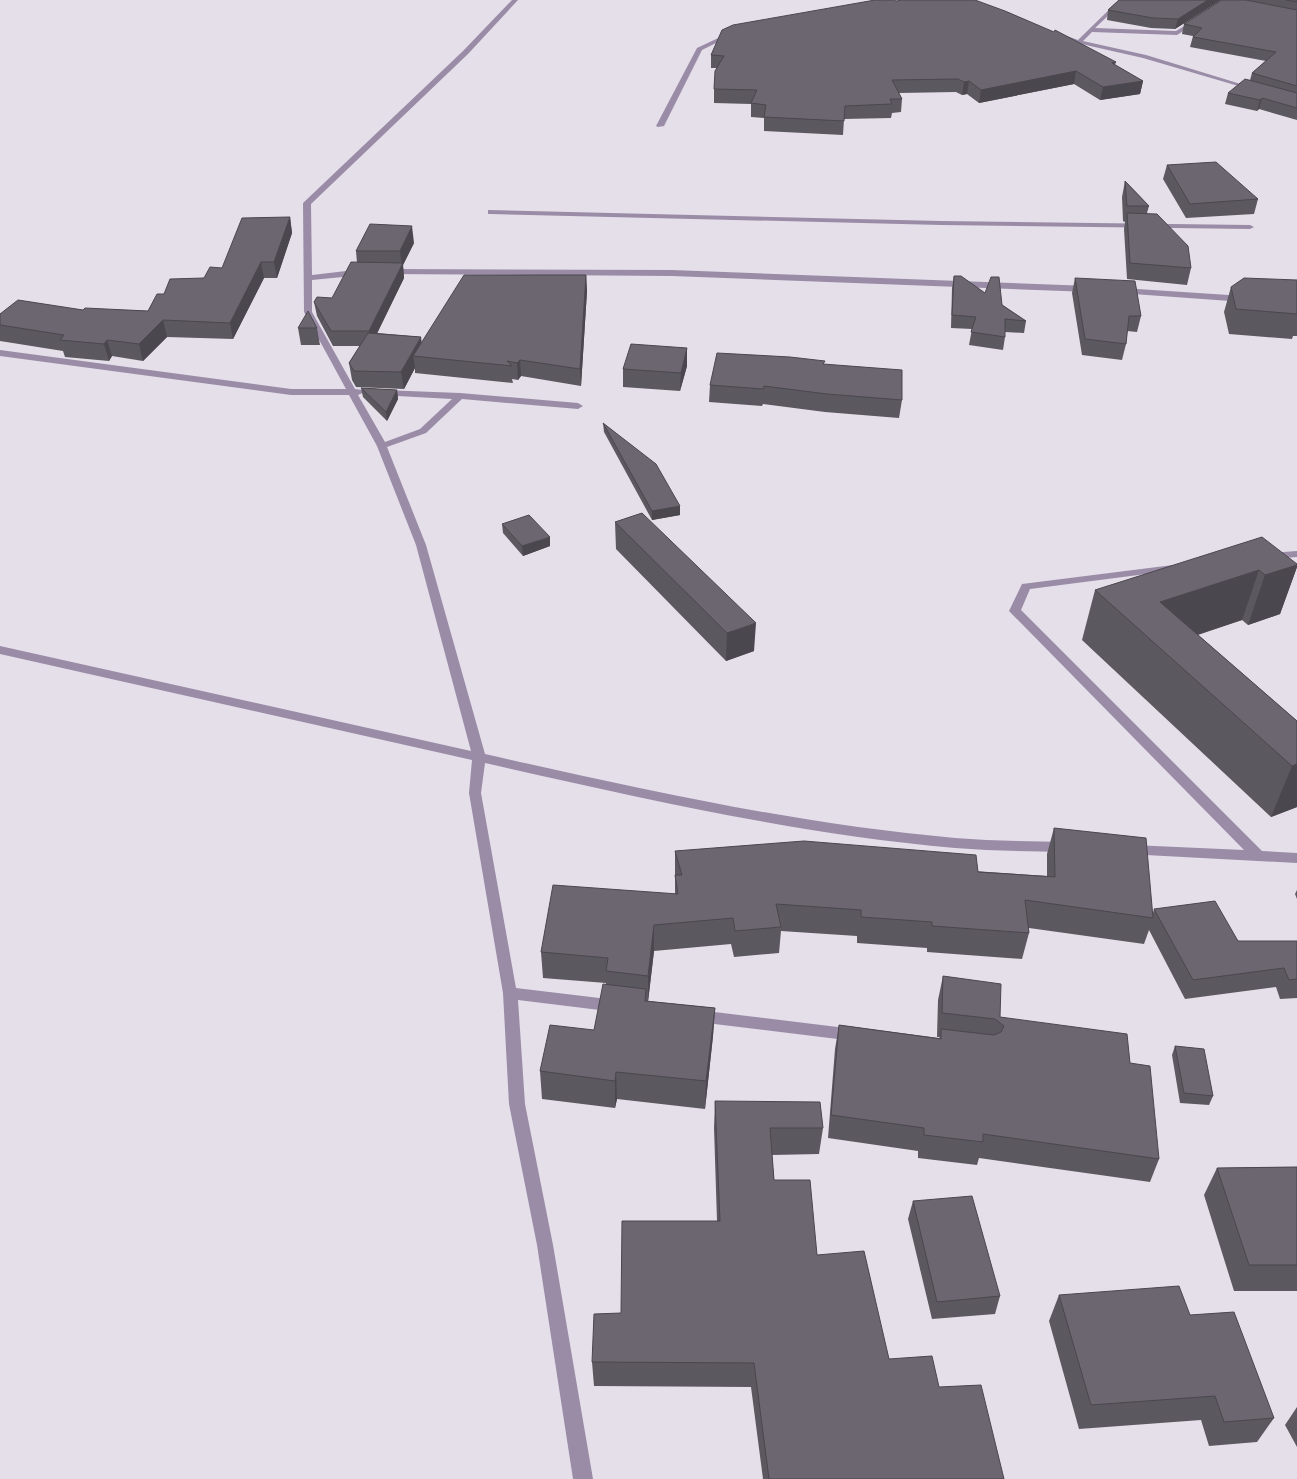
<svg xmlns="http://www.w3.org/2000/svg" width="1297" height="1479" font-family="Signika,sans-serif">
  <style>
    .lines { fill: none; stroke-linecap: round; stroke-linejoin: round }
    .minor { fill: #9a8ca7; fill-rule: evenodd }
    .wall { fill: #5c585f }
    .shaded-wall { fill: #4b474e }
    .building { fill: #6b666f; stroke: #4b474e }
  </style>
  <rect width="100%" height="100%" fill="#e5dfea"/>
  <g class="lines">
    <!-- minor -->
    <path class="minor" d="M 512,0 L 518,0 L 468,54 L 311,204 L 312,275 L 363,269 L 367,272 L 363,275 L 312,280 L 312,312 L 355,389 L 363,390 L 365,392 L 358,395 L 385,442 L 420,429 L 452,399 L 379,395 L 379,391 L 382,390 L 460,393 L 578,403 L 583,406 L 578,409 L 462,399 L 426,433 L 387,447 L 426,545 L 485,754 C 640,789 796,824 955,838 C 991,841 1028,841 1065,842 L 1070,844 L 1072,847 L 1070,850 L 1065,852 C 1028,851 991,851 955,848 C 796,834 640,798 485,763 L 481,793 L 516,988 L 616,1000 L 621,1002 L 623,1006 L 621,1010 L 616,1012 L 518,1000 L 525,1104 L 553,1245 L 593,1479 L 573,1479 L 537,1245 L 509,1104 L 503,993 L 469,793 L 472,760 L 0,654 L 0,646 L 471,751 L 416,545 L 377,446 L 349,395 L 291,395 L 0,356 L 0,350 L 291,389 L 346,389 L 304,312 L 303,203 L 463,51 Z
      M 1119,0 L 1125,0 L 1095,28 L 1176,31 L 1194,20 L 1199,21 L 1177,35 L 1092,32 L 1083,41 L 1146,55 L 1257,89 L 1252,90 L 1143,58 L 1077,43 L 1058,36 L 1061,34 L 1078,40 Z
      M 731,32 L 736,33 L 702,50 L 664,126 L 658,127 L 656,126 L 697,48 Z
      M 488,210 L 941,221 L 1250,225 L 1254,227 L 1250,229 L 941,225 L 491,214 L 488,214 Z
      M 388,269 L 672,270 L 1090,286 L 1094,289 L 1090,292 L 672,276 L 385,274 L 384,272 Z
      M 1122,288 L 1244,296 L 1248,299 L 1244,302 L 1119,293 L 1118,291 Z
      M 1297,551 L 1297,557 L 1270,559 L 1265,556 L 1270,553 Z
      M 1173,565 L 1177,566 L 1178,568 L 1177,570 L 1030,589 L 1021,610 L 1262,851 L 1297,853 L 1297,863 L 1127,854 L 1125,850 L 1127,846 L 1132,845 L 1244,850 L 1009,611 L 1022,584 Z
      M 698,1010 L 854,1029 L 859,1031 L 862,1035 L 859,1039 L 854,1041 L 698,1022 L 693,1020 L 691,1016 L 693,1012 Z"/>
  </g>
  <!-- wall -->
  <path class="wall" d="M 1119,0 L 1221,0 L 1175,29 L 1151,28 L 1107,20 L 1108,10 Z
    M 1222,0 L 1297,0 L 1297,120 L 1259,109 L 1257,111 L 1225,104 L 1228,93 L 1250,80 L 1252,73 L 1266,61 L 1190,47 L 1193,36 L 1182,34 L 1184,24 Z
    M 896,1 L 1116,62 L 1115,65 L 1143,81 L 1140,94 L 1100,100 L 1074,84 L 979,103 L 967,94 L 962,95 L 956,92 L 899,93 L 902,99 L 901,112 L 892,113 L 891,118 L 844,119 L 843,135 L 764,131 L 764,118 L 751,117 L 751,104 L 714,103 L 714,89 L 717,68 L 711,68 L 711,55 Z
    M 1167,165 L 1258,199 L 1254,214 L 1186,218 L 1163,179 Z
    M 1125,181 L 1149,206 L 1147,213 L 1191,268 L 1187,285 L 1127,279 L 1124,229 L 1125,222 L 1123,221 L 1122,197 Z
    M 290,217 L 292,233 L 277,278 L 264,278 L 233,339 L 167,337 L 143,361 L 112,356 L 109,361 L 65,357 L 63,351 L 0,341 L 0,314 L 83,310 L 148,311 L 164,294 L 204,278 L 222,268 Z
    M 414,243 L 403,265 L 404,278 L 377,333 L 421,337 L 421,343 L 586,275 L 587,291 L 581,386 L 521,376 L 518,380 L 512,379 L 513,383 L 415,373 L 415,368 L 404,389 L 356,387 L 352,380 L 349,363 L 360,346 L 333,346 L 317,316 L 314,302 L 332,298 L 357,263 L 356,251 Z
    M 954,276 L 985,293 L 1026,321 L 1024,333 L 1005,332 L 1005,337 L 1003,350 L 969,345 L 972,329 L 951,328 L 952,288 Z
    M 1075,278 L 1141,316 L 1137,332 L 1127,331 L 1126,344 L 1122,360 L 1082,355 L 1072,293 Z
    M 1297,280 L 1297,336 L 1293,336 L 1292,339 L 1229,334 L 1224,312 L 1231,287 Z
    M 298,328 L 317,328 L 320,345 L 301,345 Z
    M 687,348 L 687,366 L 680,391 L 623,387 L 623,369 Z
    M 824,364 L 902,400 L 899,418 L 825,412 L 763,404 L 762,406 L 709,402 L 710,385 Z
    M 361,388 L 397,390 L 398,399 L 387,421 L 363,397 Z
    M 603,423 L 680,515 L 652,520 L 604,432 Z
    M 615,522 L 754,651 L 726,661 L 616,549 Z
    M 502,524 L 550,546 L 523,556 L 503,533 Z
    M 1297,564 L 1297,567 L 1280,614 L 1248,625 L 1242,620 L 1198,635 L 1297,721 L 1297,807 L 1271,817 L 1082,640 L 1095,590 Z
    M 1054,828 L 1153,913 L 1154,909 L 1238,941 L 1297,941 L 1297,998 L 1280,999 L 1276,987 L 1185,999 L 1149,930 L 1144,944 L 1029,928 L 1029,933 L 1022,959 L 927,952 L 927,948 L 857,943 L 857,936 L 781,931 L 779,953 L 734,957 L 731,944 L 654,951 L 648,1001 L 715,1008 L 713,1036 L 705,1109 L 617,1099 L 615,1108 L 542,1099 L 540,1071 L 594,1030 L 606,984 L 606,983 L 543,978 L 541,952 L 675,894 L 675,851 L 1047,876 L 1047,854 Z
    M 1297,890 L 1297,899 L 1295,894 Z
    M 943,976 L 1000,1017 L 1130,1063 L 1159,1159 L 1150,1182 L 979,1158 L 977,1165 L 918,1158 L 918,1151 L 828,1138 L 835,1049 L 839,1025 L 939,1038 L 940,1037 L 937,1037 L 938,1000 Z
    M 1175,1046 L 1213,1096 L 1209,1105 L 1180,1103 L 1172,1055 Z
    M 715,1101 L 823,1128 L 819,1154 L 772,1155 L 774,1180 L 817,1255 L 889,1359 L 939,1387 L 1004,1479 L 763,1479 L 751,1387 L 594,1386 L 592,1362 L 621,1313 L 717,1221 L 714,1128 Z
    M 1297,1167 L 1297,1291 L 1234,1291 L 1204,1195 L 1217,1168 Z
    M 913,1201 L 1000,1296 L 995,1314 L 932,1319 L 908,1219 Z
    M 1059,1295 L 1190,1315 L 1274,1418 L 1257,1442 L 1209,1446 L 1201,1420 L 1079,1429 L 1049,1321 Z
    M 1297,1407 L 1297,1447 L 1285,1425 Z"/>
  <!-- shaded-wall -->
  <path class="shaded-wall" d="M 1208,0 L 1221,0 L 1175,29 L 1178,19 Z
    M 1076,71 L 1074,84 L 979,103 L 981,90 Z
    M 969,81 L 967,94 L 962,95 L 964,82 Z
    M 1143,81 L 1140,94 L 1100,100 L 1103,87 Z
    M 1262,98 L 1259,109 L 1257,111 L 1260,100 Z
    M 290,217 L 292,233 L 277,278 L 274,262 Z
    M 412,226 L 414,243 L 403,265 L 404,278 L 371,346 L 369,331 L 402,266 L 400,251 Z
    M 261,262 L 264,278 L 233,339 L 230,323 Z
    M 586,275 L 587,291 L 581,386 L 580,369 Z
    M 163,320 L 167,337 L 143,361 L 139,344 Z
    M 421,337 L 423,353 L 413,356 L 415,368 L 404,389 L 401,372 Z
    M 107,340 L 112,356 L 109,361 L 104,344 Z
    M 687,348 L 687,366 L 680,391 L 681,373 Z
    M 520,360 L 521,376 L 518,380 L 517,363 Z
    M 397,390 L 398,399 L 387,421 L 386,412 Z
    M 680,506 L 680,515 L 652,520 L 652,511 Z
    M 550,537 L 550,546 L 523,556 L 522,546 Z
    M 1297,565 L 1297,567 L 1280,614 L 1248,625 L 1265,575 Z
    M 1259,570 L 1242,620 L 1159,647 L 1160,602 Z
    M 756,623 L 754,651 L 726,661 L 727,633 Z
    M 1297,764 L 1297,807 L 1271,817 L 1292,766 Z
    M 654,925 L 654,951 L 648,1002 L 648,976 Z
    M 715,1008 L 713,1036 L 705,1109 L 706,1081 Z
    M 616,1072 L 617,1099 L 615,1108 L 615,1081 Z"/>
  <!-- building -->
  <path class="building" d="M 875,0 L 894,0 L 896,1 L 902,0 L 975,0 L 1005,11 L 1054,32 L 1055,30 L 1116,62 L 1112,63 L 1143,81 L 1103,87 L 1076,71 L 981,90 L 969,81 L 964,82 L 958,79 L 892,80 L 902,99 L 890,99 L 892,104 L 845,106 L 844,121 L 764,117 L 766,105 L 751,103 L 757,90 L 714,89 L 715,71 L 724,56 L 711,55 L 722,30 L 733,25 Z
    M 1119,0 L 1208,0 L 1178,19 L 1153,18 L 1108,10 Z
    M 1222,0 L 1246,0 L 1297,10 L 1297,86 L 1252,73 L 1276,52 L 1193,37 L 1202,28 L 1184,24 Z
    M 1286,0 L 1297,0 L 1297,2 Z
    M 1245,79 L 1297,93 L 1297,108 L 1262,98 L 1260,100 L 1228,93 Z
    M 1216,162 L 1258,199 L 1190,204 L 1167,165 Z
    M 1125,181 L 1149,206 L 1127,206 Z
    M 1127,213 L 1157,214 L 1188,246 L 1191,268 L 1130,263 Z
    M 290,217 L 274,262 L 261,262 L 230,323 L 163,320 L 139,344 L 107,340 L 104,344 L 60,340 L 64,335 L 0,325 L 0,314 L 18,300 L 83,310 L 85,308 L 148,311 L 157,294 L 164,294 L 170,279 L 204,278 L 210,267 L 222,268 L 242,218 Z
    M 370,224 L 412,226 L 400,251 L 356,251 Z
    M 351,262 L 403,263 L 369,331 L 331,331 L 314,302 L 317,297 L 332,298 Z
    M 464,275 L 586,275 L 580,369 L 520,360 L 517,363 L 507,361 L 512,366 L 413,356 Z
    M 954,276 L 961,276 L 985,293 L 991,277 L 999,277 L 1002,305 L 1026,321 L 1005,319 L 1005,337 L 971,332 L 976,317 L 952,315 Z
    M 1075,278 L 1135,281 L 1141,316 L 1129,316 L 1126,344 L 1085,339 Z
    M 1244,278 L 1297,280 L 1297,314 L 1236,309 L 1231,287 Z
    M 308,311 L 317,328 L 298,328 Z
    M 368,333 L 421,337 L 401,372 L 354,371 L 349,363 Z
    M 631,344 L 687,348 L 681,373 L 623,369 Z
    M 717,353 L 790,357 L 825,361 L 823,364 L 902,370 L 902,400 L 827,394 L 764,386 L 763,389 L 710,385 Z
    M 361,388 L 397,390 L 386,412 Z
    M 603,423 L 656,464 L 680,506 L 652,511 Z
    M 642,513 L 756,623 L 727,633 L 615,522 Z
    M 529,515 L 550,537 L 522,546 L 502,524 Z
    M 1262,537 L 1297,564 L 1297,565 L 1265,575 L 1259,570 L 1160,602 L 1297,721 L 1297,764 L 1292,766 L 1095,590 Z
    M 1054,828 L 1146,838 L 1153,918 L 1025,900 L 1029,933 L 932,926 L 932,922 L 861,917 L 861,910 L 776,904 L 781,927 L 735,931 L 733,918 L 654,925 L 648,976 L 606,971 L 608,958 L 541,952 L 553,885 L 678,894 L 675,875 L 682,875 L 675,851 L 804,841 L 976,855 L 978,872 L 1055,877 Z
    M 1215,901 L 1238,941 L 1297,941 L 1297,979 L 1289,980 L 1284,968 L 1193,980 L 1154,909 Z
    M 943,976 L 1001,984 L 1000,1017 L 1127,1034 L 1130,1063 L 1150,1066 L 1159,1159 L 983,1134 L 983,1142 L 924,1135 L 924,1128 L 831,1115 L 839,1025 L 941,1039 L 941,1029 L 994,1035 L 1001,1032 L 1004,1026 L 995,1019 L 942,1013 Z
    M 603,984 L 646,989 L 645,1001 L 715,1008 L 706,1081 L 616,1072 L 615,1081 L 540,1071 L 550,1025 L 594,1030 Z
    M 1175,1046 L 1204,1049 L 1213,1096 L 1184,1093 Z
    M 715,1101 L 820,1102 L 823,1128 L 770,1128 L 774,1180 L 810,1180 L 817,1255 L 864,1251 L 889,1359 L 932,1356 L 939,1387 L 981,1385 L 1004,1479 L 769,1479 L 754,1363 L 592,1362 L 594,1314 L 621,1313 L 622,1221 L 720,1221 Z
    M 1297,1167 L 1297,1265 L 1249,1265 L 1217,1168 Z
    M 972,1196 L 1000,1296 L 937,1302 L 913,1201 Z
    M 1179,1286 L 1190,1315 L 1234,1312 L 1274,1418 L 1224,1422 L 1215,1396 L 1091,1405 L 1059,1295 Z"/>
</svg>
